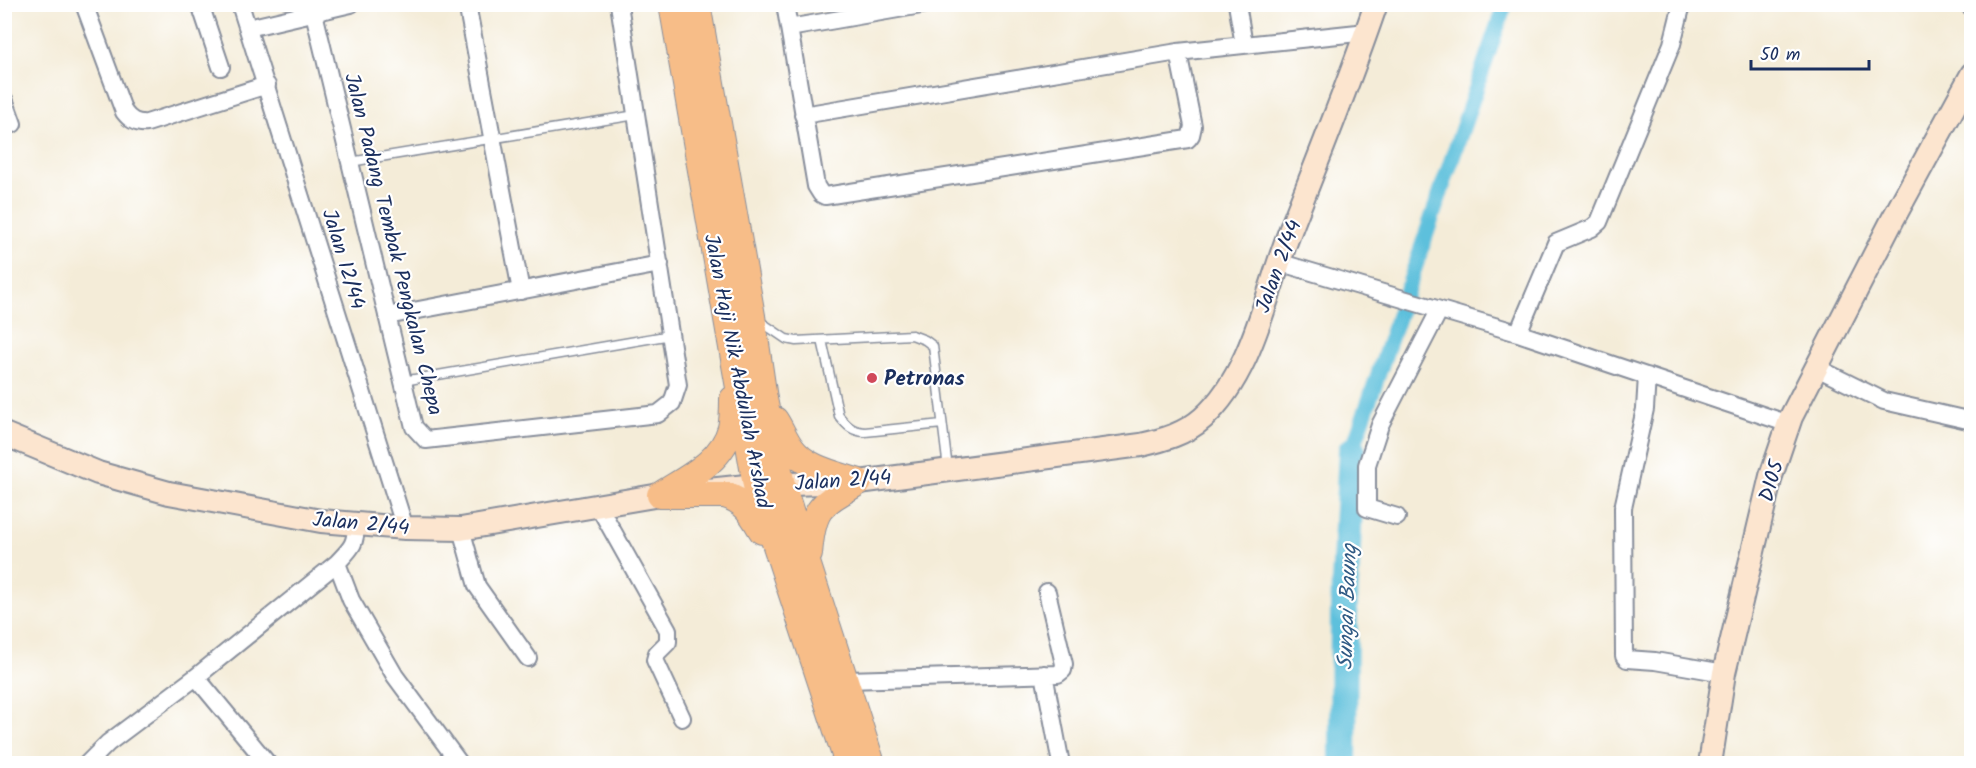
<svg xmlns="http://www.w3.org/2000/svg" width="1976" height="768" font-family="Kalam,sans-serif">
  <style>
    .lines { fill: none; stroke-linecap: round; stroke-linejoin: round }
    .canal { stroke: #5dc0dc; stroke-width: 16 }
    .river { stroke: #5dc0dc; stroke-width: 28 }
    .lane-casing { stroke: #888e9b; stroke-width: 11 }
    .street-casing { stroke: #888e9b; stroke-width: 20 }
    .secondary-casing { stroke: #888e9b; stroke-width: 26 }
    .primary-casing { stroke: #888e9b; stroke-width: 28 }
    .lane { stroke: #fff; stroke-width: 8 }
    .street { stroke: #fff; stroke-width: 16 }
    .secondary { stroke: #fce5cf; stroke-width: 22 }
    .primary { stroke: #f7bd88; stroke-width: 26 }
    .poi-dot { fill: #d1495b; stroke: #fff; stroke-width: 2 }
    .labels { text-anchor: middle; stroke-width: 4.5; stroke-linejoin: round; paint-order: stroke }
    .street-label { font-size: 21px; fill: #1b2f5e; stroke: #fff }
    .poi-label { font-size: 21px; font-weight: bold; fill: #1b2f5e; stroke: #fff; text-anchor: start }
    .water-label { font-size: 22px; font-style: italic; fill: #2f5a84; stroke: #fff }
  </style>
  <rect width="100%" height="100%" fill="#fff"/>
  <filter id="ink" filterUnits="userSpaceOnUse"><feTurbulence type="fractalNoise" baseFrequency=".0167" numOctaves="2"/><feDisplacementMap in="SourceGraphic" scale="12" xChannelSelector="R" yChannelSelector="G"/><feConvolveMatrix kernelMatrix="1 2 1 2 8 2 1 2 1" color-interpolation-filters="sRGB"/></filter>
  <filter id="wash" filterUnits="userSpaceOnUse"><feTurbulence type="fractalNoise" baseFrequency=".008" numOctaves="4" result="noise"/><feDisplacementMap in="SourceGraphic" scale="24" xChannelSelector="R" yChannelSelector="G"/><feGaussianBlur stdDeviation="1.35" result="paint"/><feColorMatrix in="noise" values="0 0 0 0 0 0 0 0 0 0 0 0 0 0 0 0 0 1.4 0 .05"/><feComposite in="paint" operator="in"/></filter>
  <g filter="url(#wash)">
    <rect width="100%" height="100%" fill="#f4ecd8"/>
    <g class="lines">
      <!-- canal -->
      <path class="canal" d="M 1352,451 L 1505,4"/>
      <!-- river -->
      <path class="river" d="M 1343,764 L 1344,603 L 1352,451"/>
    </g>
  </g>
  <g filter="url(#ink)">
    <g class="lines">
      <!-- lane casing -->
      <g class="lane-casing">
        <path id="lane" d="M 350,162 L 636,115
          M 758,320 L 786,339 L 796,341 L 912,335 L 925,340 L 933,346 L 948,469
          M 822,340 L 839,416 C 847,426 852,431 865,432 L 942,424
          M 403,381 L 671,335"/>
      </g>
      <!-- street casing -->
      <g class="street-casing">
        <path id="street" d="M 84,4 L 124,112 C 130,120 136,124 147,123 L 267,85
          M 200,4 L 221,67
          M 240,4 L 405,528
          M 467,4 L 521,291
          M 785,4 L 816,186 L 821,194 L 825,196 L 1188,139 L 1191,135 L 1193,126 L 1178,52
          M 1237,4 L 1244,45
          M 1967,4 L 1972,7
          M 314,13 L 414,427 L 426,440 L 658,414 L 672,403 L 678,385 L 619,4
          M 248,28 L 351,4
          M 789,28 L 927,4
          M 4,99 L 13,124
          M 803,115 L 1178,52 L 1367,32
          M 1278,262 L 1518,333 L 1789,424
          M 387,316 L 660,264
          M 1518,333 L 1556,243 L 1592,228 L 1599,222 L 1672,44 L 1682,4
          M 1815,367 L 1884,401 L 1972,421
          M 1647,376 L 1645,409 L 1623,508 L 1624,656 L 1627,659 L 1655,661 L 1724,673
          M 598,505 L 668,630 L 668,642 L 657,653 L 655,660 L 682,718
          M 1397,517 L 1367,508 L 1367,465 L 1380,425 L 1439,311
          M 461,529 L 477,586 L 528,658
          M 337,563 L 351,600 L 395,676 L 460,764
          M 1044,674 L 1061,764
          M 196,677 L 268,764
          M 846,680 L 1058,674 L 1063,670 L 1064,664 L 1047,592
          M 87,764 L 108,743 L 196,677 L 337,563 C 351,548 356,545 356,524"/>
      </g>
      <!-- secondary casing -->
      <g class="secondary-casing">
        <path id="secondary" d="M 4,434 L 98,473 L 169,493 L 321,521 L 405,528 L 461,529 L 660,495 L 756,485 L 859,482 L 1141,445 C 1163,440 1185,434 1203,418 C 1251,375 1265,298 1287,239 C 1317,161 1349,84 1376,4
          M 1710,764 L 1724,673 L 1771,476 L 1791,417 L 1893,219 L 1972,74"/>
      </g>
      <!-- primary casing -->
      <g class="primary-casing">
        <path id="primary" d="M 672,4 L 756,485 L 848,764
          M 697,4 L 752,316 L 764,399 L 782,485 L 872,764
          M 775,420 C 781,429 785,440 792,449 C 807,469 836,474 859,482
          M 660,495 L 725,495 C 745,501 752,514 762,531
          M 660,495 C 688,477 722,462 731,428 C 733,419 733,408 733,399
          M 809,554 C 813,506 820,505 859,482"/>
      </g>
      <!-- lane -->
      <use href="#lane" class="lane"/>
      <!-- street -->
      <use href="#street" class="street"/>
      <!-- secondary -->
      <use href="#secondary" class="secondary"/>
      <!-- primary -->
      <use href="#primary" class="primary"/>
    </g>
  </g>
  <!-- markers -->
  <circle class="poi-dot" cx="872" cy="378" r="6"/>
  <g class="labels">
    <!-- street labels -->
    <g class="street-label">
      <text transform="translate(394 244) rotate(76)" y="7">Jalan Padang Tembak Pengkalan Chepa</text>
      <text transform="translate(344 259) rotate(73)" y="7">Jalan 12/44</text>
      <text transform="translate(1278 266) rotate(-70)" y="7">Jalan 2/44</text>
      <text transform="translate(738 371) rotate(79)" y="7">Jalan Haji Nik Abdullah Arshad</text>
      <text transform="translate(843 480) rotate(-4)" y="7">Jalan 2/44</text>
      <text transform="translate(1771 481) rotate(-74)" y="7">D105</text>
      <text transform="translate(361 523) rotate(5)" y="7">Jalan 2/44</text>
    </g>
    <!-- poi labels -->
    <g class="poi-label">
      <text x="884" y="385">Petronas</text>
    </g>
    <!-- water labels -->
    <g class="water-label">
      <text transform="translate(1346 607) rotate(-88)" y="8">Sungai Baung</text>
    </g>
  </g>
  <!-- margin -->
  <rect width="1976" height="768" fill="none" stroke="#fff" stroke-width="24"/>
  <!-- scale -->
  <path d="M1751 60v9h118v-9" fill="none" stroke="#1b2f5e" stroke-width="3"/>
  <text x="1760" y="60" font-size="18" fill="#1b2f5e" stroke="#ffffff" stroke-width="4.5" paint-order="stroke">50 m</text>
</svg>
